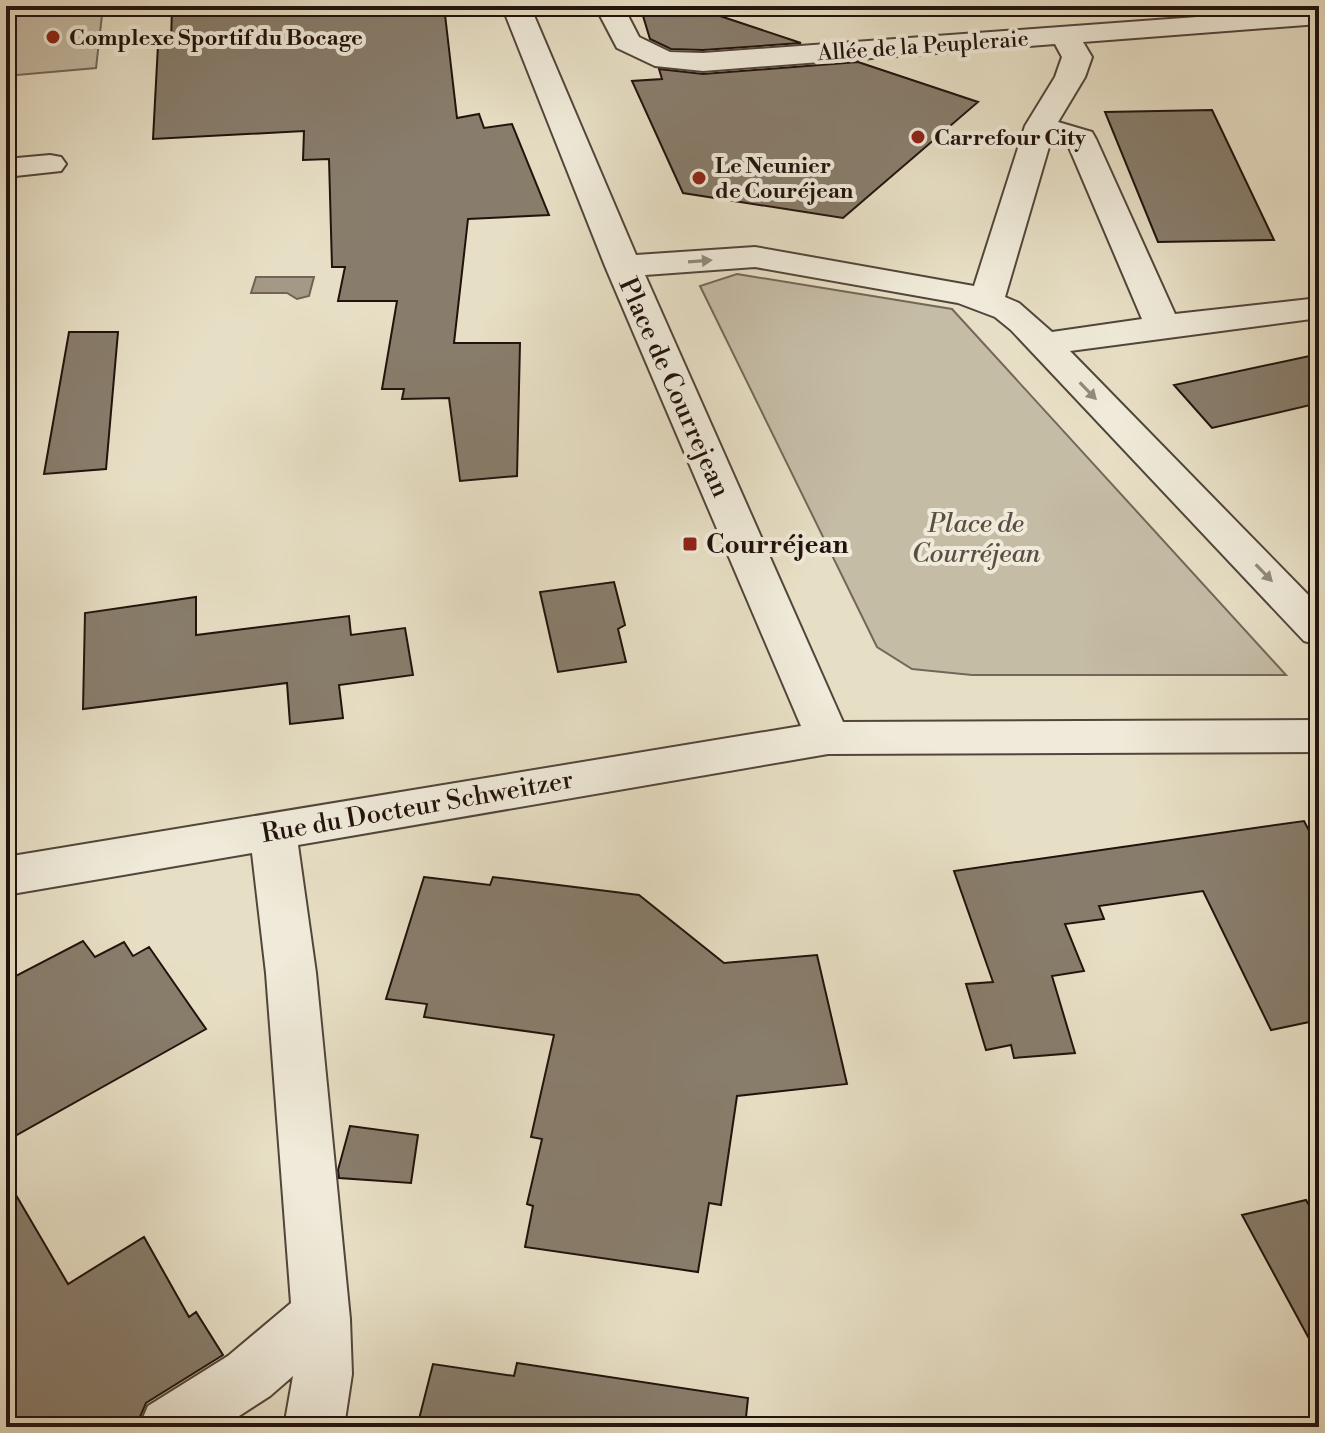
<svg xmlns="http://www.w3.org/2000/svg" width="1325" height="1433" font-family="'Libre Bodoni',serif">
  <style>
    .green { fill: #c5bca6; stroke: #736759; stroke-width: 2 }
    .water { fill: #a49986; stroke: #706355; stroke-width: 2 }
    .building { fill: #887d6c; stroke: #21120c; stroke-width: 2 }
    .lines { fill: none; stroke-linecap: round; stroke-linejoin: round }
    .minor-casing { stroke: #52453a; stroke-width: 4 }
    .minor { fill: #efead9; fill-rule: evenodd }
    .oneway { fill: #92897d }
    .poi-dot { fill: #8f2418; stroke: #efead9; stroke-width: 3 }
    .labels { text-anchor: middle; stroke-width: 8; stroke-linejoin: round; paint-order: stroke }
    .far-poi-label { font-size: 22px; font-weight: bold; fill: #21120c; stroke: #efead9; text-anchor: start }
    .far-street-label { font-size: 22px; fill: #21120c; stroke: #efead9 }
    .street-label { font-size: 26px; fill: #21120c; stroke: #efead9 }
    .park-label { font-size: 26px; font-style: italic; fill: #5a4e42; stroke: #efead9 }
    .poi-label { font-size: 26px; font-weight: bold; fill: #21120c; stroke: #efead9; text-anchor: start }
  </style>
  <rect width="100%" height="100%" fill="#e7dfc5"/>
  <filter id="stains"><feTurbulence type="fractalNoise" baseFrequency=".0025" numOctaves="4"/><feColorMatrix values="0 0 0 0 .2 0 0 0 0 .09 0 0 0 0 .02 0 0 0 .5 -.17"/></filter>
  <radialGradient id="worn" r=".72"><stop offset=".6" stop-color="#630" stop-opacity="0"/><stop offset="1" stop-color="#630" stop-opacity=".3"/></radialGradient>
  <!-- green -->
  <path class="green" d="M 6,6 L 103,6 L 96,68 L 6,76 Z
    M 737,274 L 952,309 L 1286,675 L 972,675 L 912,669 L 877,647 L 700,286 Z"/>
  <!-- water -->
  <path class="water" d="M 256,277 L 314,277 L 309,296 L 297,299 L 287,293 L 251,293 Z"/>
  <!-- building -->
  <path class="building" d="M 172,6 L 444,6 L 457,118 L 479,114 L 484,128 L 512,124 L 549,215 L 468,219 L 454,343 L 520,343 L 517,476 L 460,481 L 449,398 L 402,399 L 404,389 L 382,389 L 397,301 L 338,301 L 345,267 L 332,267 L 329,159 L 303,160 L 304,131 L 153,139 L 158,45 L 171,44 Z
    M 640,6 L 690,6 L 801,43 L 703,50 L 671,49 L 650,39 Z
    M 858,62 L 978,102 L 843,218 L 683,193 L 632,81 L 662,79 L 659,69 L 703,74 Z
    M 1212,110 L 1274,240 L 1158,242 L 1105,112 Z
    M 69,332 L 118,332 L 106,469 L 44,474 Z
    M 1319,354 L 1319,403 L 1212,428 L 1174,385 Z
    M 614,582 L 625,625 L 618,629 L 626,662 L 558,672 L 540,592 Z
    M 196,597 L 196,635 L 349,616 L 351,635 L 405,628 L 413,675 L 339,685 L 343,718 L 290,724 L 287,683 L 83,709 L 85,613 Z
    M 1304,821 L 1319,850 L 1319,1020 L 1271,1030 L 1203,891 L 1099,906 L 1104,919 L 1065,924 L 1084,971 L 1052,976 L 1075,1053 L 1014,1058 L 1011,1045 L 986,1050 L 966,984 L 993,982 L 954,871 Z
    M 424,877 L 490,885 L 493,877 L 639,895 L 724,963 L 817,955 L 847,1084 L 737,1096 L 721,1205 L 709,1203 L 698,1272 L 525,1247 L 533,1206 L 527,1204 L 542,1139 L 531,1137 L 554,1035 L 424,1017 L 427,1004 L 386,999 Z
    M 83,941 L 95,957 L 124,942 L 133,956 L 149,947 L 206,1029 L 6,1141 L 6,981 Z
    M 350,1126 L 418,1135 L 411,1183 L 339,1178 L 338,1170 Z
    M 6,1178 L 68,1284 L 144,1237 L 189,1317 L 196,1312 L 223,1355 L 146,1403 L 140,1417 L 124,1427 L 6,1427 Z
    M 1306,1200 L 1319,1223 L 1319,1357 L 1242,1215 Z
    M 517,1363 L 748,1398 L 745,1427 L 417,1427 L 433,1364 L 514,1376 Z"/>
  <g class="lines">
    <!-- minor casing -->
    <g class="minor-casing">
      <path id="minor" d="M 502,6 L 530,6 L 636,255 L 755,247 L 974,286 L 1025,126 L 1055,77 L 1062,57 L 1055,44 L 703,71 L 655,66 L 617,48 L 595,6 L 623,6 L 639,37 L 670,52 L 703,53 L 1319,8 L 1319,24 L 1083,42 L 1092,57 L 1085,77 L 1058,122 L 1092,132 L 1096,139 L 1175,314 L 1319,298 L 1319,318 L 1070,351 L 1319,606 L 1319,645 L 1304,641 L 1011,330 L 995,317 L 958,303 L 755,267 L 645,275 L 843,722 L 1319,720 L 1319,752 L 828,754 L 298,845 L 316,973 L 350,1319 L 352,1374 L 344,1427 L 284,1427 L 293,1376 L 270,1396 L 222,1427 L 139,1427 L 148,1406 L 228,1356 L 291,1303 L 266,973 L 252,853 L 6,895 L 6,857 L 801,726 L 605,266 ZM 1051,140 L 1068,145 L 1142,319 L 1052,332 L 1019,303 L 1005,297 Z
        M 50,155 L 61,157 L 66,164 L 61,171 L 6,177 L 6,159 Z"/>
    </g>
    <!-- minor -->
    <use href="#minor" class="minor"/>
  </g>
  <!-- one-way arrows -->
  <defs><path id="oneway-solid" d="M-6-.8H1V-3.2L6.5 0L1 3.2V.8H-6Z" transform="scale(2)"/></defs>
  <g class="oneway">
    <use href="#oneway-solid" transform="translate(700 261) rotate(-4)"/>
    <use href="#oneway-solid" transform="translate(1088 391) rotate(46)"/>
    <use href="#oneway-solid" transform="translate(1264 573) rotate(46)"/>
  </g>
  <!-- markers -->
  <g class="poi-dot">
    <circle cx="53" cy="37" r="8"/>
    <circle cx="918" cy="137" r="8"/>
    <circle cx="699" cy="178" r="8"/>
    <rect x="682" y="536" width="16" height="16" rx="4"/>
  </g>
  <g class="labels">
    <!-- far-poi labels -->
    <g class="far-poi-label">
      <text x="69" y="45">Complexe Sportif du Bocage</text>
      <text x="934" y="145">Carrefour City</text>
      <text x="715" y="173">Le Neunier<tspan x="715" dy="25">de Couréjean</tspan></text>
    </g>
    <!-- far-street labels -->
    <g class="far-street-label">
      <text transform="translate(923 45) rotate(-4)" y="8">Allée de la Peupleraie</text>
    </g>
    <!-- street labels -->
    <g class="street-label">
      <text transform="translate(675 387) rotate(66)" y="9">Place de Courrejean</text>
      <text transform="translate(417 806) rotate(-10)" y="9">Rue du Docteur Schweitzer</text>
    </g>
    <!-- park labels -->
    <g class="park-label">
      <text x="976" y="532">Place de<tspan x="976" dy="30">Courréjean</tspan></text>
    </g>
    <!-- poi labels -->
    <g class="poi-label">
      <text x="706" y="553">Courréjean</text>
    </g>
  </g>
  <!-- margin -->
  <rect width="1325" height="1433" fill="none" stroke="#e7dfc5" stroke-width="32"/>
  <rect x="8" y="8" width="1309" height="1417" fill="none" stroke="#21120c" stroke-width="4"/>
  <rect x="16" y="16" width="1293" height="1401" fill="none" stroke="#21120c" stroke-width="2"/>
  <rect width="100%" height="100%" filter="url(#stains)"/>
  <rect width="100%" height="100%" fill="url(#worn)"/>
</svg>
